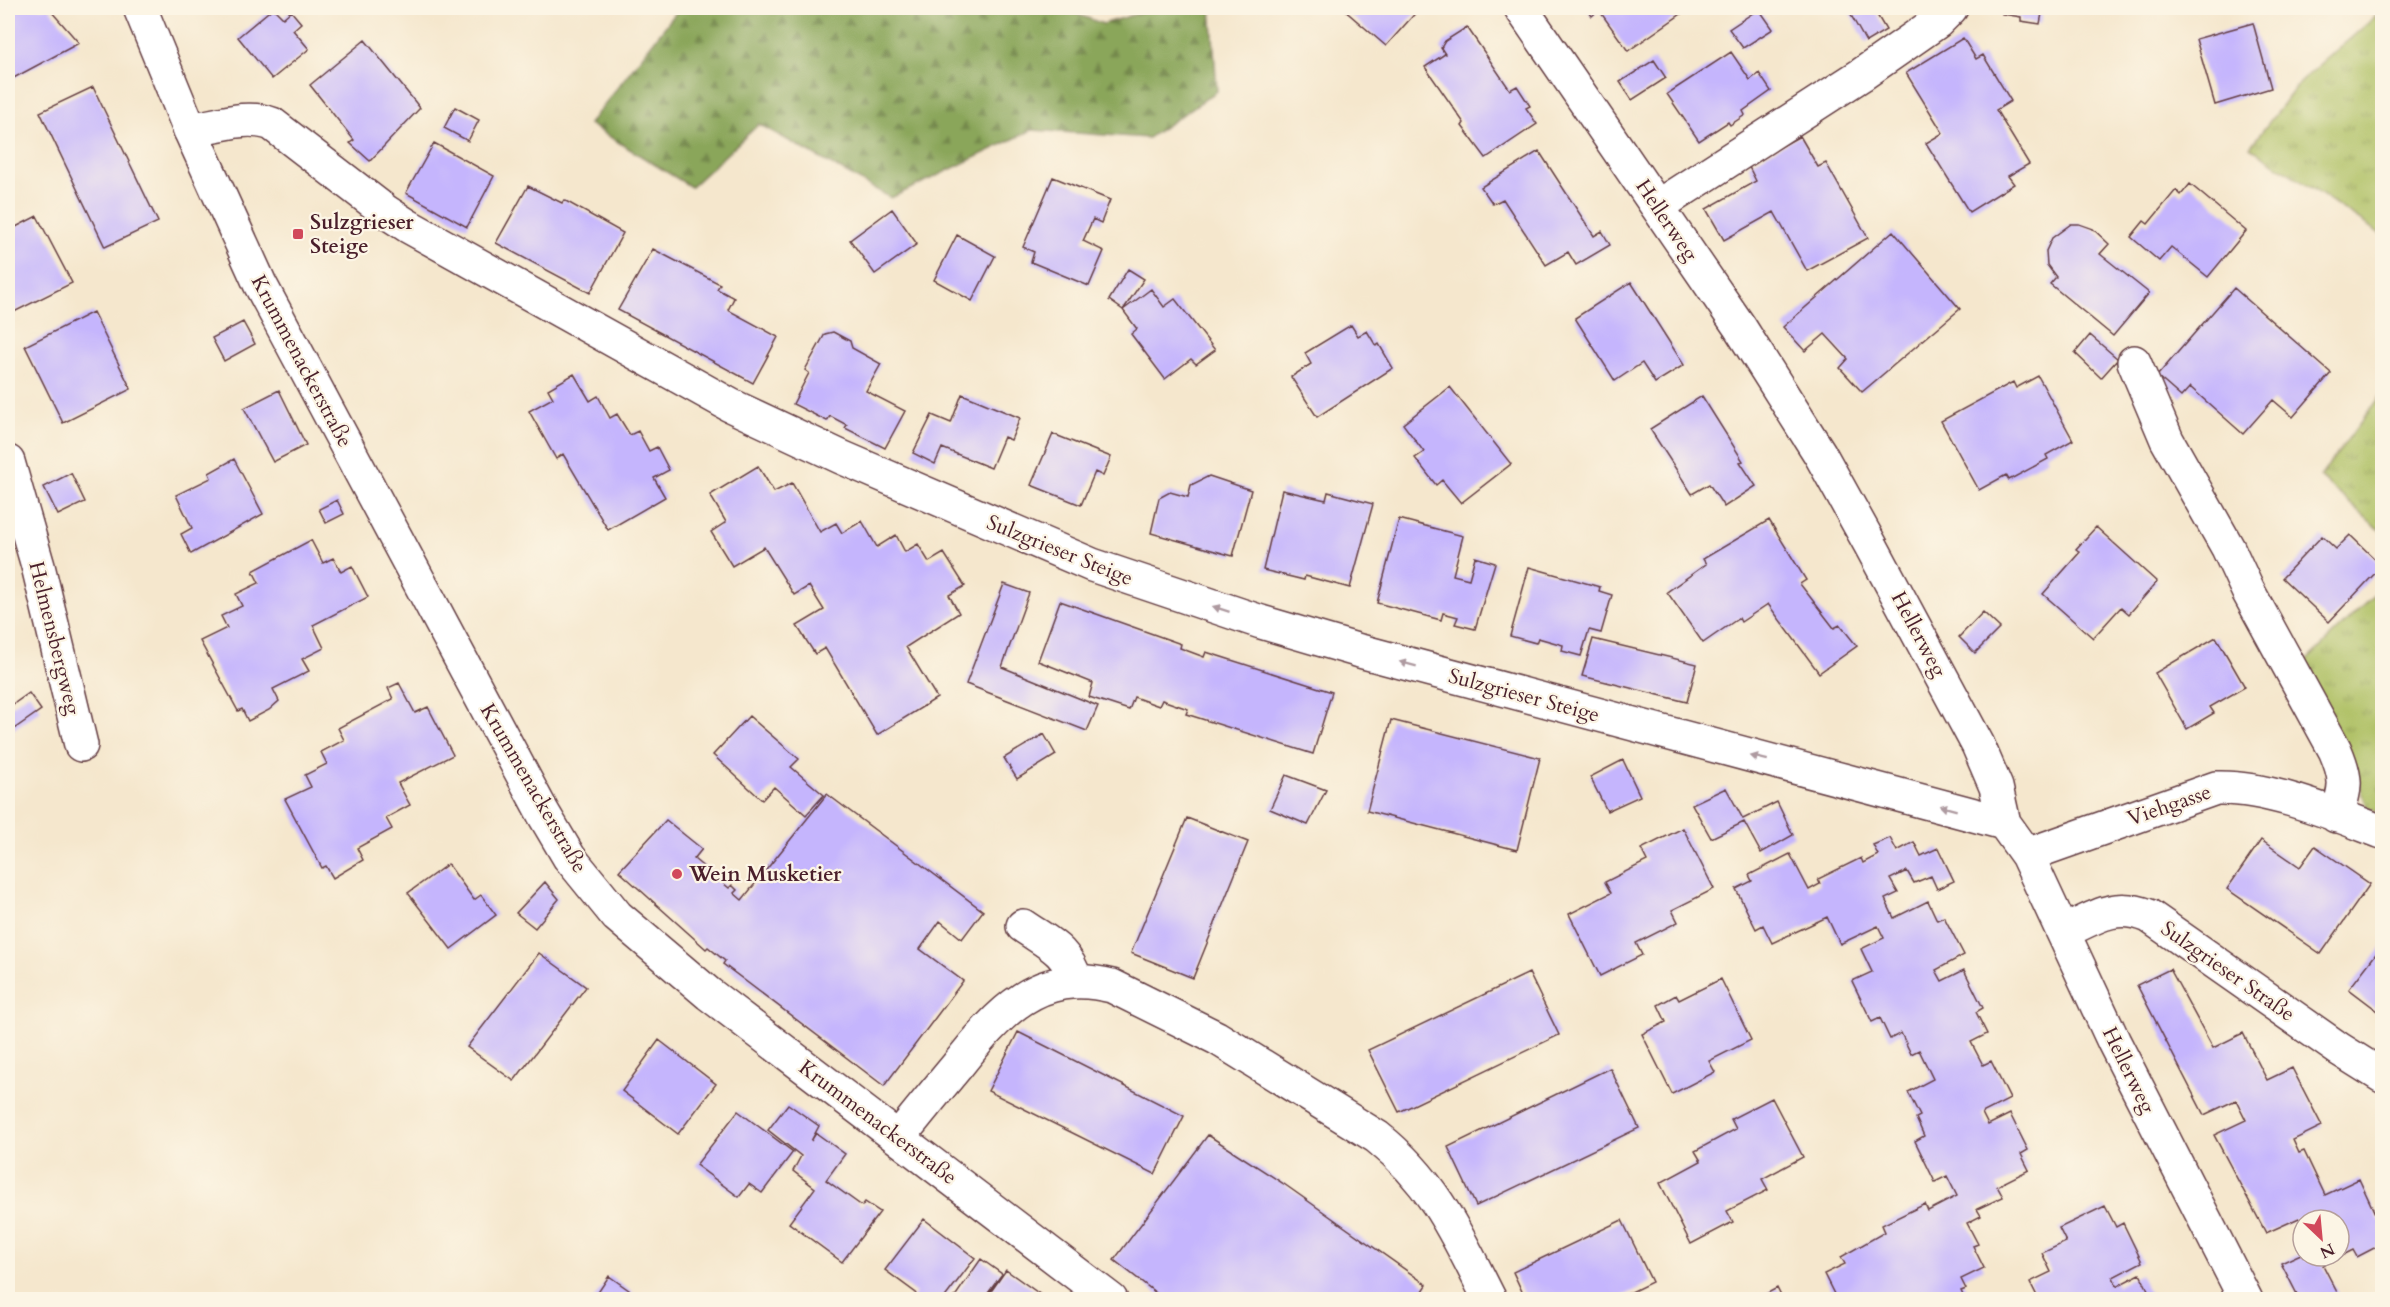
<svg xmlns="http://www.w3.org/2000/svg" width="2390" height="1307" font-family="Cardo,serif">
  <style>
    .grass { fill: url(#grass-tufts); stroke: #7c7048; stroke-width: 1.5 }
    .forest { fill: url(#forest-firs); stroke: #6a6242; stroke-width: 1.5 }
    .building { fill: #c5b5fd }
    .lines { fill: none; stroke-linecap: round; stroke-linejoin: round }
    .minor-casing { stroke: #643d43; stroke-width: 36 }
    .major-casing { stroke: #643d43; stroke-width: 36 }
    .minor { stroke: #fff; stroke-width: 33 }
    .major { stroke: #fff; stroke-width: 33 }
    .oneway { fill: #ae9aa0 }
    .poi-dot { fill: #d1495b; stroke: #fcf5e5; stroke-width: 2 }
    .labels { text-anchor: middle; stroke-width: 4.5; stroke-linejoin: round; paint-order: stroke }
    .street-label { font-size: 21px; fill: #4a1f2b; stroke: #fcf5e5 }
    .poi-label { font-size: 21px; font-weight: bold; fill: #4a1f2b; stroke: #fcf5e5; text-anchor: start }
  </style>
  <defs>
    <pattern id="grass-tufts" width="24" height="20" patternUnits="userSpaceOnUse" patternTransform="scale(1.5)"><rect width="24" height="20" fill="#aec064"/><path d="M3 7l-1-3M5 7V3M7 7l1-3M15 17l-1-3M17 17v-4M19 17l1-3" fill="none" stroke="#909b53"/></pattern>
    <pattern id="forest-firs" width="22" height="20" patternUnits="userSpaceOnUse" patternTransform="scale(1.5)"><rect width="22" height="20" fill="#8aa65a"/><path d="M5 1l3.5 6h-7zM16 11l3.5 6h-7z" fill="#73874b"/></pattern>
  </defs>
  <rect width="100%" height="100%" fill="#fcf5e5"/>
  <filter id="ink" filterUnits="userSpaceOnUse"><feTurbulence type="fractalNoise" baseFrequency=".0167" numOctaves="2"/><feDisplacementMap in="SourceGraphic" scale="12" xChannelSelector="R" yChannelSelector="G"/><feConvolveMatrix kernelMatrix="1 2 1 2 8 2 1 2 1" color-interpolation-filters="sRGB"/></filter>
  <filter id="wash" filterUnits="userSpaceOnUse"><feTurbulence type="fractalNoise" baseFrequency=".008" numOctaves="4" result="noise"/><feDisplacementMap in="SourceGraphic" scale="24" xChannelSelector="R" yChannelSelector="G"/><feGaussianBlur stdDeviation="1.35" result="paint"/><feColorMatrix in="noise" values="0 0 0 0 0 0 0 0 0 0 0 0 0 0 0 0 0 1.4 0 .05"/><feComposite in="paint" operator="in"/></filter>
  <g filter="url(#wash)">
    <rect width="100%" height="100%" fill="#f5e7cd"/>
    <!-- grass -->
    <path class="grass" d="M 2382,11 L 2382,235 L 2250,147 L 2300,82 Z
      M 2382,393 L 2382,532 L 2320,477 Z
      M 2382,587 L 2382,815 L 2367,807 L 2358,780 L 2301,666 Z"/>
    <!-- forest -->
    <path class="forest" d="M 677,8 L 1061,8 L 1103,24 L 1156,8 L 1211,8 L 1217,91 L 1148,138 L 1032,130 L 891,198 L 759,124 L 691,187 L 589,124 L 678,10 Z"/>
    <g id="blocks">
      <!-- building -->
      <path class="building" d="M 8,8 L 53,8 L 50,10 L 79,43 L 8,81 Z
        M 273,8 L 283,18 L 291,11 L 301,23 L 293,30 L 309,49 L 272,79 L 238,37 Z
        M 1342,8 L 1420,8 L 1386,46 Z
        M 1586,8 L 1677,8 L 1681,14 L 1628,51 L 1599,10 L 1592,16 Z
        M 1847,8 L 1873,8 L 1886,30 L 1866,42 Z
        M 2003,8 L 2043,8 L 2040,24 L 2021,21 L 2021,17 L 2002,14 Z
        M 1759,9 L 1773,29 L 1743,48 L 1729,29 Z
        M 2253,23 L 2271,88 L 2215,105 L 2196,39 Z
        M 1467,27 L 1510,90 L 1517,86 L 1530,106 L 1526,108 L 1537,124 L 1486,158 L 1462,126 L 1464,123 L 1425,67 L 1445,54 L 1441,48 L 1445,41 Z
        M 1963,38 L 1976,59 L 1983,55 L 2011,101 L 1996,110 L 2029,164 L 2008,176 L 2014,184 L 1969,212 L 1926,143 L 1943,133 L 1906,73 Z
        M 365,40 L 420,108 L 370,161 L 350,143 L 354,140 L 310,85 Z
        M 1731,52 L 1750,80 L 1759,73 L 1771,91 L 1743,111 L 1745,115 L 1730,125 L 1728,122 L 1699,141 L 1667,94 Z
        M 1654,60 L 1666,78 L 1632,100 L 1620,82 Z
        M 93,87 L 158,222 L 105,247 L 40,112 Z
        M 455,107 L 479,120 L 468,141 L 444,128 Z
        M 1800,136 L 1818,167 L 1826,163 L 1868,238 L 1807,271 L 1774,212 L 1724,240 L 1706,209 L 1756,181 L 1748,165 Z
        M 434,143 L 494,176 L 467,227 L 406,193 Z
        M 1539,151 L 1594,236 L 1602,231 L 1610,245 L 1576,265 L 1568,252 L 1546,265 L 1503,199 L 1493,204 L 1481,187 Z
        M 1053,177 L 1110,200 L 1101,223 L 1093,219 L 1083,241 L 1104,251 L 1089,286 L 1031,262 L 1034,252 L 1023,247 Z
        M 2190,184 L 2246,231 L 2208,277 L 2171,247 L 2159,261 L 2131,237 L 2144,221 L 2148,224 L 2176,190 L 2181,195 Z
        M 528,186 L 562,203 L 564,200 L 623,233 L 590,293 L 496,243 Z
        M 892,209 L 917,244 L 875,274 L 850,240 Z
        M 37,216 L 72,283 L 14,312 L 12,307 L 8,310 L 8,231 Z
        M 2071,224 L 2079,224 L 2093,229 L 2109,244 L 2100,254 L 2149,293 L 2113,336 L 2050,284 L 2056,277 L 2047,265 L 2046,251 L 2052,238 Z
        M 1893,231 L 1960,309 L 1862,392 L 1840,368 L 1848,359 L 1825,334 L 1805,351 L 1783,327 Z
        M 957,235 L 995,256 L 972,301 L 934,280 Z
        M 653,249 L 720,284 L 717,289 L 734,298 L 728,310 L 778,337 L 753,383 L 618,310 Z
        M 1128,269 L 1144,279 L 1123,310 L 1151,289 L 1164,307 L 1175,299 L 1215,350 L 1196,364 L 1191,359 L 1165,379 L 1131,334 L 1137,329 L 1123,310 L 1109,300 Z
        M 1631,282 L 1684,365 L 1655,383 L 1642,363 L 1615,381 L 1575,318 Z
        M 2234,288 L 2331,373 L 2293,417 L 2273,400 L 2243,434 L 2190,387 L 2181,397 L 2157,376 Z
        M 93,312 L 131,389 L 63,423 L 25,346 Z
        M 243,322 L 255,344 L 224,361 L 212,338 Z
        M 1351,325 L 1358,336 L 1367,331 L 1376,346 L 1379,344 L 1393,368 L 1317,417 L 1291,377 L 1311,364 L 1305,353 Z
        M 833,332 L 850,341 L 852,348 L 881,364 L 866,391 L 905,411 L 885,448 L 845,428 L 847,425 L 830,416 L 827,421 L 793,404 L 809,373 L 805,370 L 825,334 Z
        M 2090,335 L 2118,359 L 2101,378 L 2075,353 Z
        M 574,374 L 590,401 L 598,396 L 610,418 L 617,414 L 630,435 L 638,431 L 649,451 L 657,447 L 669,470 L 654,478 L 665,497 L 608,530 L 563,454 L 556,459 L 529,411 L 553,398 L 548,389 Z
        M 2038,376 L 2073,440 L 2046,455 L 2048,459 L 2009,480 L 2006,475 L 1979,490 L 1941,421 L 2013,382 L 2016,388 Z
        M 1450,387 L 1511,464 L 1461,503 L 1442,480 L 1436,485 L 1415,458 L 1424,452 L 1403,424 Z
        M 279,390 L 306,445 L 273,462 L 244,408 Z
        M 962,394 L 1020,418 L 1011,440 L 1004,437 L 991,468 L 942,448 L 935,464 L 913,453 L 932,415 L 951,423 Z
        M 1702,396 L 1743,461 L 1740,462 L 1756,486 L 1724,507 L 1709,484 L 1692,494 L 1650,429 Z
        M 1053,434 L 1111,457 L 1103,476 L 1095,472 L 1081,505 L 1031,485 Z
        M 234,459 L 263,514 L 191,554 L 181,534 L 192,528 L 176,495 L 211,478 L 209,473 Z
        M 758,466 L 774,492 L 792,483 L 820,532 L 836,523 L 842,533 L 862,521 L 877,547 L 896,535 L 905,552 L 918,544 L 929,562 L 944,553 L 965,586 L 949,595 L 959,613 L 906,647 L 937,698 L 877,735 L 825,648 L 815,654 L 797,626 L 824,610 L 809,586 L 794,595 L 764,547 L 732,566 L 711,532 L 726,522 L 710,495 Z
        M 71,473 L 85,502 L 58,515 L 44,487 Z
        M 1209,476 L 1251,490 L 1233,556 L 1151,533 L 1159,498 L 1170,492 L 1188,497 L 1191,485 Z
        M 1282,490 L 1326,500 L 1328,492 L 1373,504 L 1350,588 L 1305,576 L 1304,580 L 1263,570 Z
        M 337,500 L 344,514 L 326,523 L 319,509 Z
        M 1399,519 L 1463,536 L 1453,575 L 1469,579 L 1475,557 L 1495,563 L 1475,629 L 1455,624 L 1458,617 L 1443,613 L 1441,620 L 1377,603 Z
        M 1769,520 L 1806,580 L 1800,584 L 1834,628 L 1840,625 L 1857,646 L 1819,673 L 1768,604 L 1741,622 L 1739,618 L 1703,643 L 1667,592 L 1706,564 L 1703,559 Z
        M 2096,527 L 2157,582 L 2129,614 L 2121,607 L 2093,638 L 2043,594 L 2080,552 L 2076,549 Z
        M 2350,535 L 2382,566 L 2329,622 L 2282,578 L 2322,536 L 2336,549 Z
        M 311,540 L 323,563 L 333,558 L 341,572 L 352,566 L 368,597 L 313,625 L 324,648 L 302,659 L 309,671 L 273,689 L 279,701 L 269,710 L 248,721 L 242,709 L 238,711 L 200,641 L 227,628 L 221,616 L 242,606 L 236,594 L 259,583 L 253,571 Z
        M 1529,567 L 1600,587 L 1599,591 L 1612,595 L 1601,633 L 1589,630 L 1581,656 L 1562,651 L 1563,645 L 1538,638 L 1536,643 L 1510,636 Z
        M 1004,584 L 1029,593 L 1002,667 L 1098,706 L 1087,731 L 966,684 Z
        M 1060,601 L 1181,644 L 1180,648 L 1204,657 L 1206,652 L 1332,692 L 1313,754 L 1186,714 L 1188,709 L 1162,700 L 1159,706 L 1134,697 L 1129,710 L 1089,697 L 1093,683 L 1038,661 Z
        M 1983,612 L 2000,628 L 1975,653 L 1959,637 Z
        M 2216,637 L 2245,687 L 2210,707 L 2214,713 L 2187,729 L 2155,673 Z
        M 1593,639 L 1697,664 L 1687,702 L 1582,676 Z
        M 399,683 L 415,713 L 428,707 L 453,755 L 398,783 L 410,805 L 386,818 L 392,829 L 357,848 L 363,860 L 333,878 L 326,866 L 322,868 L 285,799 L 311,787 L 305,775 L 327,764 L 321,752 L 344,740 L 338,728 L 393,699 L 388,688 Z
        M 29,693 L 41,710 L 11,731 L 8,726 L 8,708 Z
        M 749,716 L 799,759 L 791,767 L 824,795 L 806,815 L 774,787 L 762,800 L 713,755 Z
        M 1391,720 L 1540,758 L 1517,850 L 1367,811 Z
        M 1044,734 L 1056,755 L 1017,779 L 1004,758 Z
        M 1623,760 L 1640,796 L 1607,811 L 1590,777 Z
        M 1286,775 L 1326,790 L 1308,825 L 1270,809 Z
        M 1726,788 L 1743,819 L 1777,802 L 1793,835 L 1761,853 L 1744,822 L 1711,838 L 1692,804 Z
        M 827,794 L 983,911 L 962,939 L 940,921 L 920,949 L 963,981 L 884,1086 L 723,964 L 725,961 L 708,947 L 706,949 L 619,871 L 666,820 L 702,849 L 694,859 L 729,888 L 732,885 L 737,890 L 734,893 L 742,900 Z
        M 1187,818 L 1248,842 L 1193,978 L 1131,953 Z
        M 1683,828 L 1714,889 L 1672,910 L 1678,922 L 1636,943 L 1642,955 L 1600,976 L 1569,914 L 1611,893 L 1605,882 L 1647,861 L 1641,849 Z
        M 1890,838 L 1897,851 L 1914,842 L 1921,856 L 1938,848 L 1954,881 L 1937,889 L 1931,876 L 1914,883 L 1907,871 L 1890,879 L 1898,893 L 1885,899 L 1894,918 L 1928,901 L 1937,920 L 1944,917 L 1964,955 L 1936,970 L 1942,981 L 1964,970 L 1983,1008 L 1976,1012 L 1987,1034 L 1971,1042 L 1983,1065 L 1991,1061 L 2010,1099 L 1982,1113 L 1988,1125 L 2010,1114 L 2028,1150 L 2021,1154 L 2029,1170 L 1997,1186 L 2003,1197 L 1977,1209 L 1981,1216 L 1967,1223 L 1978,1244 L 1973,1246 L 1984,1268 L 1961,1279 L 1966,1289 L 1961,1291 L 1965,1300 L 1837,1300 L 1824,1274 L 1845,1264 L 1841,1257 L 1885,1232 L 1882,1225 L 1925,1204 L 1928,1211 L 1957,1196 L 1947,1176 L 1935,1182 L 1915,1141 L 1924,1136 L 1916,1118 L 1920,1116 L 1908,1092 L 1933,1079 L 1919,1050 L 1911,1054 L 1901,1033 L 1890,1039 L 1880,1018 L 1872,1022 L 1852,981 L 1872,972 L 1861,949 L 1884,938 L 1878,926 L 1840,944 L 1827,917 L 1772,943 L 1763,925 L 1756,929 L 1736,889 L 1752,881 L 1749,875 L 1790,854 L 1809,890 L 1820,884 L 1818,879 L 1861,858 L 1863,863 L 1878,855 L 1873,845 Z
        M 2261,840 L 2300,867 L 2315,846 L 2370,884 L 2321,954 L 2227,889 Z
        M 448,864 L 474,900 L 481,895 L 496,915 L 451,949 L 408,893 Z
        M 545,882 L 559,899 L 535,928 L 516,913 Z
        M 2382,946 L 2382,1014 L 2349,989 Z
        M 539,953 L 586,987 L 514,1081 L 467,1047 Z
        M 2170,969 L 2213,1048 L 2243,1033 L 2267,1080 L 2292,1068 L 2322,1126 L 2293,1140 L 2299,1153 L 2304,1151 L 2325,1195 L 2359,1179 L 2379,1222 L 2382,1221 L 2382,1244 L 2357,1257 L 2353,1250 L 2323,1265 L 2341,1300 L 2300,1300 L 2281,1263 L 2303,1253 L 2303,1256 L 2339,1256 L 2339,1220 L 2303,1220 L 2303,1225 L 2299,1218 L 2266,1233 L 2214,1135 L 2246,1120 L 2236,1100 L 2204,1115 L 2137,985 Z
        M 1529,973 L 1559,1035 L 1399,1112 L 1368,1050 Z
        M 1721,979 L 1751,1040 L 1709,1061 L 1715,1072 L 1672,1094 L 1642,1034 L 1666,1022 L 1658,1005 L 1676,995 L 1679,1000 Z
        M 1018,1032 L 1184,1116 L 1155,1174 L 988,1091 Z
        M 659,1040 L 716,1084 L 678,1134 L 622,1091 Z
        M 1610,1068 L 1639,1128 L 1476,1206 L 1448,1147 Z
        M 1772,1098 L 1803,1157 L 1762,1179 L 1768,1190 L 1727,1211 L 1733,1222 L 1691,1244 L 1660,1183 L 1701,1161 L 1695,1151 L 1736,1129 L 1731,1119 Z
        M 788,1104 L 819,1126 L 811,1141 L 816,1133 L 845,1154 L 826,1180 L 862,1206 L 865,1202 L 880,1212 L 842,1262 L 789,1223 L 815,1188 L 793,1171 L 801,1156 L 768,1130 Z
        M 738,1111 L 793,1152 L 762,1193 L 749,1184 L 739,1197 L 696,1165 Z
        M 1208,1135 L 1284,1184 L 1427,1285 L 1417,1300 L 1165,1300 L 1114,1260 Z
        M 2105,1206 L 2116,1227 L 2123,1223 L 2142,1262 L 2113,1277 L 2117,1286 L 2140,1274 L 2153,1300 L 2039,1300 L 2030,1282 L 2051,1272 L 2042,1253 L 2066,1242 L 2059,1228 Z
        M 924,1219 L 975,1258 L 943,1300 L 911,1300 L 916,1293 L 885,1270 Z
        M 1622,1220 L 1652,1282 L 1615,1300 L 1526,1300 L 1513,1272 Z
        M 981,1259 L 1002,1274 L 983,1300 L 957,1300 L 954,1298 Z
        M 1006,1270 L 1048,1300 L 985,1300 Z
        M 609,1276 L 633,1293 L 629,1300 L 593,1300 Z
        M 1777,1288 L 1783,1300 L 1755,1300 Z"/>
    </g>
  </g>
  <g filter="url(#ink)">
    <use href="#blocks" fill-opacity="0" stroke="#643d43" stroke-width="1.5"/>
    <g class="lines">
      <!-- minor casing -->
      <g class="minor-casing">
        <path id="minor" d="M 1521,8 L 1739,326 L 1820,454 L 1870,544 L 1978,745 L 1996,787 L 2004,823 L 2027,855 L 2114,1042 L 2246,1300
          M 190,130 C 216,126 247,114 272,124 L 385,211 L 408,226 L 730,405 L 841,457 L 1092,565 L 1261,622 L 1360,651 L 2004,823
          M 1658,206 L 1861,75 L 1937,22 L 1951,8
          M 2134,362 L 2167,440 L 2228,548 L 2248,591 L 2335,750 C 2347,778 2347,788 2336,816
          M 8,462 L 38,566 L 81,745
          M 2027,855 L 2216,788 C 2268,786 2334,814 2382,832
          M 1023,926 C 1049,944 1066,949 1076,981
          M 2064,932 C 2095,917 2115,902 2149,916 L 2339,1049 L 2382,1076
          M 899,1137 C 918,1113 937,1090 957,1066 C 999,1013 1038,967 1112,986 L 1217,1038 L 1377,1137 C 1435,1183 1457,1235 1490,1300"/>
      </g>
      <!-- major casing -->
      <g class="major-casing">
        <path id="major" d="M 140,8 L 190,130 L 260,284 L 543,813 L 569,857 L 617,916 L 709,994 L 1111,1300"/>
      </g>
      <!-- minor -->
      <use href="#minor" class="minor"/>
      <!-- major -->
      <use href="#major" class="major"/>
    </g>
    <!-- one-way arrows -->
    <defs><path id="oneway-solid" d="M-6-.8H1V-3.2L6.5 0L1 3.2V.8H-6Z" transform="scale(1.5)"/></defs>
    <g class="oneway">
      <use href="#oneway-solid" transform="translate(1221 609) rotate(-162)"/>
      <use href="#oneway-solid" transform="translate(1408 664) rotate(-165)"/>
      <use href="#oneway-solid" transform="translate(1759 758) rotate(-166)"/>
      <use href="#oneway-solid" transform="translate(1948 808) rotate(-165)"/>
    </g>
  </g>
  <!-- markers -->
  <g class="poi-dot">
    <rect x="292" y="228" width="12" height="12" rx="3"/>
    <circle cx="677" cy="874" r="6"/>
  </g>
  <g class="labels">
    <!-- street labels -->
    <g class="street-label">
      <text transform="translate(1667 220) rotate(56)" y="7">Hellerweg</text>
      <text transform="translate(302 361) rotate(62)" y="7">Krummenackerstraße</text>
      <text transform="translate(1060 550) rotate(22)" y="7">Sulzgrieser Steige</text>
      <text transform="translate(1919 634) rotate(62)" y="7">Hellerweg</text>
      <text transform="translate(55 638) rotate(76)" y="7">Helmensbergweg</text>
      <text transform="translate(1524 695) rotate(15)" y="7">Sulzgrieser Steige</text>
      <text transform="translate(534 788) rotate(60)" y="7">Krummenackerstraße</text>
      <text transform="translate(2169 805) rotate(-19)" y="7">Viehgasse</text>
      <text transform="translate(2228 971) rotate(35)" y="7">Sulzgrieser Straße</text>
      <text transform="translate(2129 1070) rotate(64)" y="7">Hellerweg</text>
      <text transform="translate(878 1122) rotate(37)" y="7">Krummenackerstraße</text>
    </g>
    <!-- poi labels -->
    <g class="poi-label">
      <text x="310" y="229">Sulzgrieser<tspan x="310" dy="24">Steige</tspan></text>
      <text x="689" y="881">Wein Musketier</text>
    </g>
  </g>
  <!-- margin -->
  <rect width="2390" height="1307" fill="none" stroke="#fcf5e5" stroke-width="30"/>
  <!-- north arrow -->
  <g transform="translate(2321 1238) rotate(154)"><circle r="28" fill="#fcf5e5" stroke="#b59f9b" stroke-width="1.5"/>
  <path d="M0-4.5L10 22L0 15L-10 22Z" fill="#d1495b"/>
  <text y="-9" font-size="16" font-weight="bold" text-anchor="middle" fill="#4a1f2b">N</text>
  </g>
</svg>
